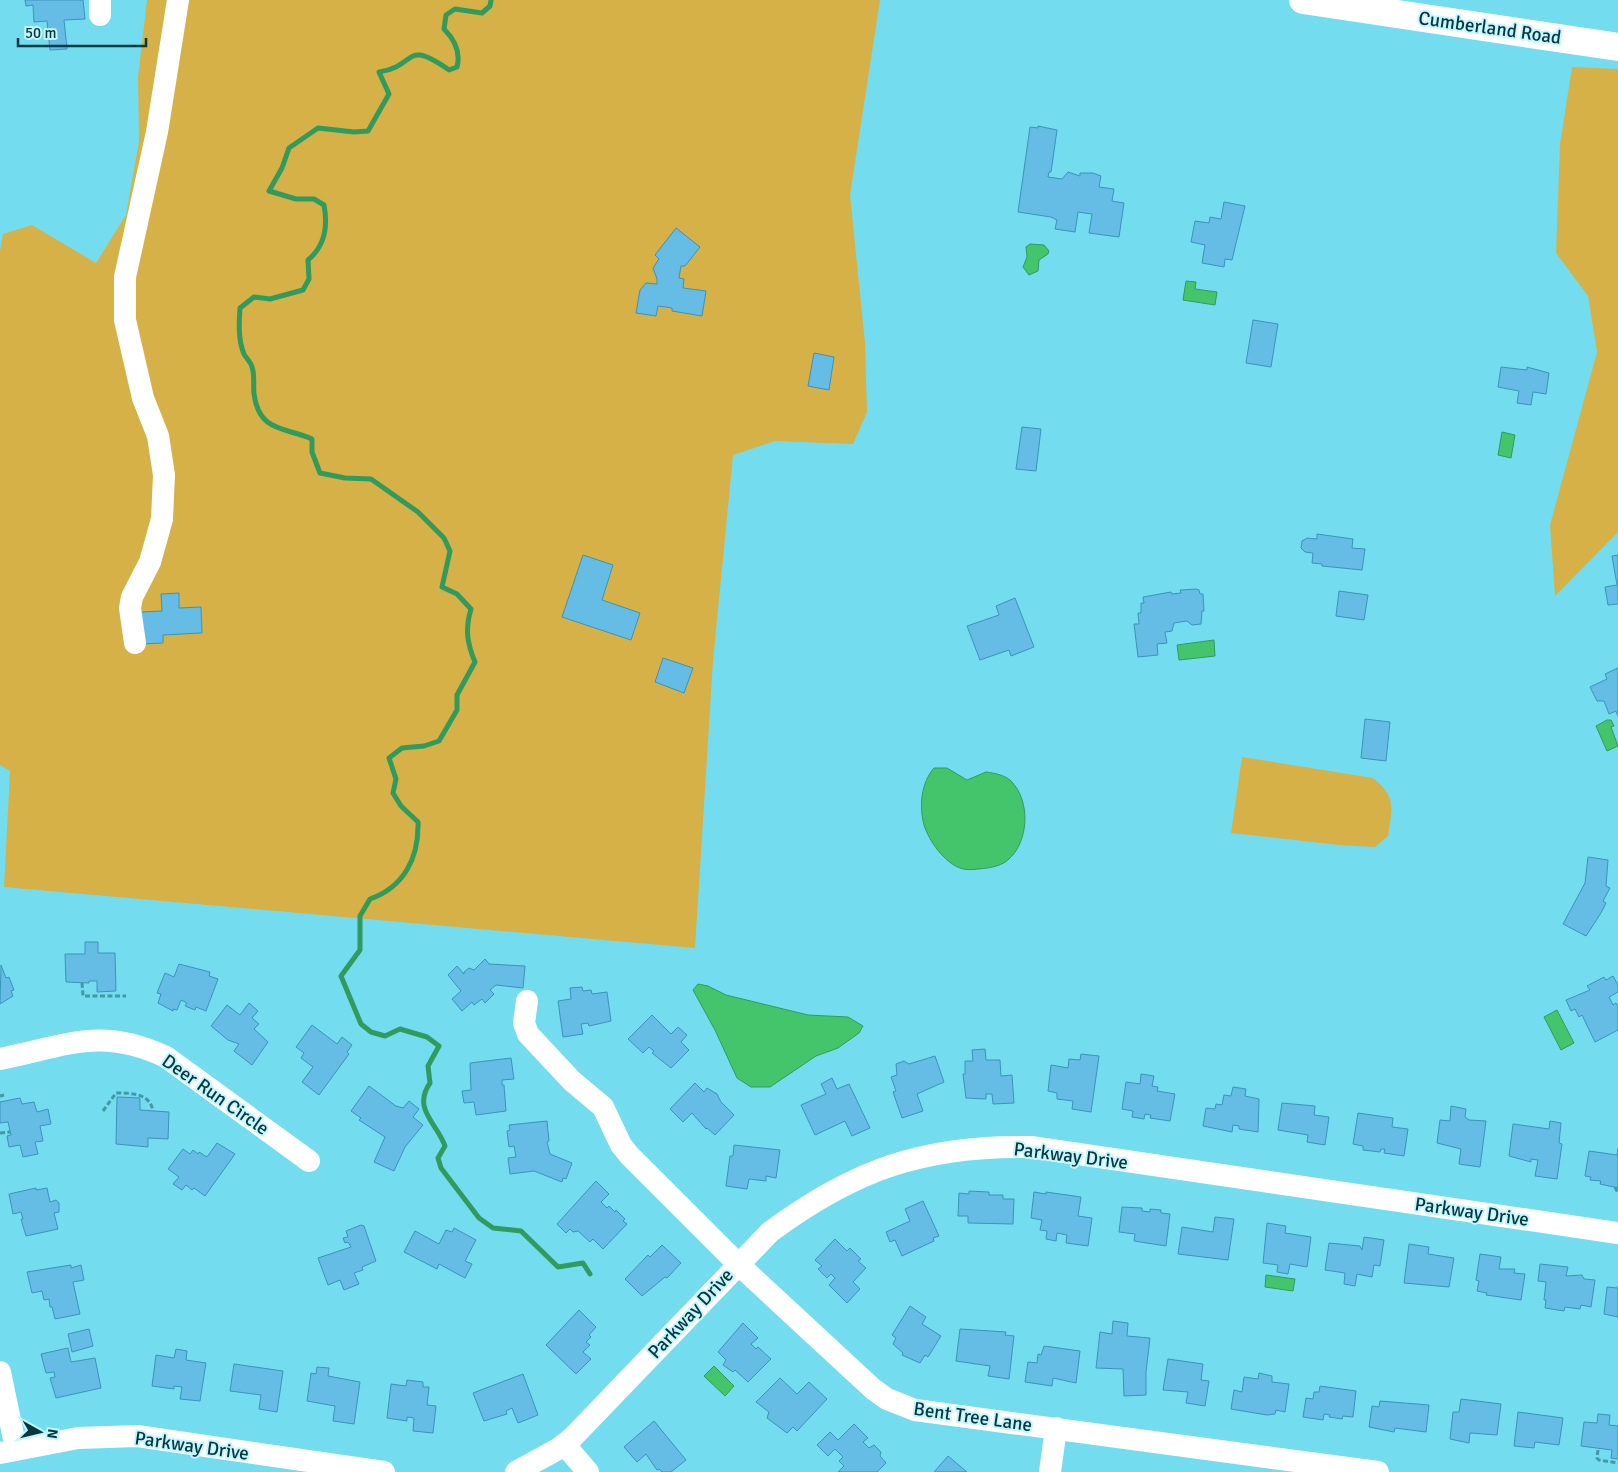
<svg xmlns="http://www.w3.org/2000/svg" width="1618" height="1472" font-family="Signika,sans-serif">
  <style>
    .green { fill: #d5b147 }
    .water { fill: #44c56b; stroke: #319b5e }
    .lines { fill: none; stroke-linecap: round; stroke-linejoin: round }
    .stream { stroke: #319b5e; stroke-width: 5 }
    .building { fill: #65bce4; stroke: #3a94ba }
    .path { stroke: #4497a4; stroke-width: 3; stroke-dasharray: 5 2.5; stroke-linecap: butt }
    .minor { stroke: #fff; stroke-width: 22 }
    .major { stroke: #fff; stroke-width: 28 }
    .labels { text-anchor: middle; stroke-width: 4; stroke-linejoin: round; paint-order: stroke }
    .street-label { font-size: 19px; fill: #05383f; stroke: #c5f6ff }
  </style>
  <rect width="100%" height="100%" fill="#73ddef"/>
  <!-- green -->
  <path class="green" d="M 147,0 L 880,0 L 850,195 L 865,343 L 867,412 L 853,444 L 775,441 L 733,455 L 713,661 L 695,948 L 4,887 L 10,771 L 0,765 L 0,251 L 3,234 L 32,225 L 96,263 L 126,215 L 139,141 L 138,77 Z
    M 1572,67 L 1618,69 L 1618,532 L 1555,596 L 1550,525 L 1597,352 L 1588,296 L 1556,253 L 1560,144 Z
    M 1242,757 L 1373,778 C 1397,797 1392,808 1388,836 L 1375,847 L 1339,845 L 1231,833 Z"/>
  <!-- water -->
  <path class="water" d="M 1030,244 L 1044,245 L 1049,251 L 1048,254 L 1039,260 L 1038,271 L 1029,275 L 1023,267 L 1027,257 L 1026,247 Z
    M 1186,281 L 1196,282 L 1195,289 L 1217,292 L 1215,305 L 1183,300 Z
    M 1502,432 L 1515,435 L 1511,458 L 1498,455 Z
    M 1214,640 L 1215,656 L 1179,660 L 1177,645 Z
    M 1607,720 L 1611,720 L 1614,726 L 1611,727 L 1618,746 L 1607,751 L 1596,726 Z
    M 934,768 L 947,768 L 967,780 L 986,772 C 994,773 1005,775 1011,781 C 1031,801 1029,842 1008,860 C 1002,865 994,867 987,868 C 978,869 968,871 960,868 C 944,862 929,841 924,825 C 919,806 921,783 934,768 Z
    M 698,984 L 708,986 L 726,995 L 808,1015 L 848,1017 L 863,1026 L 859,1033 L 838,1048 L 816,1056 L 770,1087 L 751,1087 L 737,1078 L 715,1030 L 693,990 Z
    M 1557,1010 L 1574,1043 L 1561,1050 L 1544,1017 Z
    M 1266,1275 L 1295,1279 L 1293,1291 L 1265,1287 Z
    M 714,1366 L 734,1386 L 725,1396 L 704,1376 Z"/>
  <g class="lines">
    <!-- stream -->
    <path class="stream" d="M 491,0 L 490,6 L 482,13 L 455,9 L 446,15 L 444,29 C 455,40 461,52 457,67 L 449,70 C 403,38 418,66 379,72 L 389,94 L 368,131 L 354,132 L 318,128 L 289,148 L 282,168 L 269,191 L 296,199 L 314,199 L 324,205 C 328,226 325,246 308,260 L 309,279 L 303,290 L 270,299 L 254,297 L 240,308 C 239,323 238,340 244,354 C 246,358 251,362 252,367 C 255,375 253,385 254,394 C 259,432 284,427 312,439 L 312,452 L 320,473 L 345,478 L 371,479 L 418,512 L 444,538 L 450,551 L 442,587 L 457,594 L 471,609 C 465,629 467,643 475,662 L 457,695 L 457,710 L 439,741 L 424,746 L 402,748 L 389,758 L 396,779 L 393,793 L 401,806 L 418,822 C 419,858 404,887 370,899 L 360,916 L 360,950 L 341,976 L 361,1024 L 371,1032 L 385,1036 L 400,1029 L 427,1037 L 439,1046 L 428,1066 L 430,1083 C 412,1109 437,1123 445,1146 L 438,1158 L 441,1168 L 479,1218 L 493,1228 L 521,1231 L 558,1267 L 583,1263 L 590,1274"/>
  </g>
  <!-- building -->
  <path class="building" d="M 25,0 L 83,0 L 85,19 L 64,20 L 67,49 L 50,50 L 47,21 L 34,22 L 33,5 L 26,6 Z
    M 1038,126 L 1057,130 L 1051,172 L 1049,172 L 1048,177 L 1062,179 L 1068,172 L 1080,176 L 1080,173 L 1093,173 L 1101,176 L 1099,187 L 1114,189 L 1112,201 L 1124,203 L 1119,237 L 1089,233 L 1092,214 L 1078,212 L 1075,232 L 1055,229 L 1057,220 L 1051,217 L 1018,212 L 1030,127 L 1038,128 Z
    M 1224,202 L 1245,206 L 1232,260 L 1225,259 L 1224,267 L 1202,263 L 1205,245 L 1191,242 L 1195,221 L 1209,223 L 1210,217 L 1221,219 Z
    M 676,228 L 700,247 L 685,266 L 681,266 L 679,278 L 684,279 L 683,288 L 706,291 L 702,316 L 672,311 L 672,308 L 658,306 L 656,316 L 636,313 L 640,290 L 646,283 L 657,284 L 657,279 L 653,268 L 659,259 L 655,255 Z
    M 1253,320 L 1278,324 L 1271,367 L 1246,363 Z
    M 814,353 L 834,357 L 829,390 L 808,386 Z
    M 1501,367 L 1527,370 L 1527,367 L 1549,373 L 1546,394 L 1533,392 L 1531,405 L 1517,403 L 1519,391 L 1498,387 Z
    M 1022,427 L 1041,429 L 1036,471 L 1016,469 Z
    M 1317,534 L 1353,539 L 1352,548 L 1365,549 L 1362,570 L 1322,566 L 1322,564 L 1312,563 L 1313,553 L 1305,552 L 1301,548 L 1302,541 L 1307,538 L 1317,539 Z
    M 583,555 L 613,565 L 602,600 L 640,613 L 631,640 L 562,617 Z
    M 1618,555 L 1618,604 L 1608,605 L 1605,587 L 1617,585 L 1612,556 Z
    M 1196,589 L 1199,590 L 1200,594 L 1203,594 L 1204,611 L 1202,611 L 1201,624 L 1192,625 L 1187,621 L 1174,623 L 1172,631 L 1165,632 L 1167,643 L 1157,644 L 1158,655 L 1138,657 L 1134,624 L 1139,624 L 1138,613 L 1141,613 L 1141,603 L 1144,603 L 1143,597 L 1171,592 L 1172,594 L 1181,593 L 1180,590 Z
    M 1339,591 L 1368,595 L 1364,620 L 1336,616 Z
    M 179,593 L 179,608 L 201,607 L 202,633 L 163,635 L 163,643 L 142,644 L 141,612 L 162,611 L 161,594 Z
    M 1015,598 L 1034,647 L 1011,656 L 1009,650 L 980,660 L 967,626 L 999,615 L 996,606 Z
    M 663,658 L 693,668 L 684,693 L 655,682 Z
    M 1618,668 L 1618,716 L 1616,711 L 1609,714 L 1604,701 L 1597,701 L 1590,687 L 1607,679 L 1605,674 Z
    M 1365,719 L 1390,722 L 1386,761 L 1361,758 Z
    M 1588,857 L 1608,860 L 1606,886 L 1610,888 L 1603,901 L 1606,903 L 1601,913 L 1586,936 L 1563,924 L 1585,883 Z
    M 85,942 L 98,942 L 98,953 L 115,953 L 116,991 L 97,992 L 97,981 L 89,981 L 89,983 L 66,982 L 65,954 L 85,954 Z
    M 485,959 L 489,964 L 525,966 L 523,988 L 496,985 L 490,990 L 494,994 L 485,1003 L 482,999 L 474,1005 L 472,1002 L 462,1011 L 452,999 L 461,991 L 448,975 L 457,966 L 464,974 L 464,972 L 469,968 L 474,970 Z
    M 179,964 L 210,972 L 209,976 L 218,979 L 206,1011 L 196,1007 L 195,1010 L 185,1006 L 187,1003 L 181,1000 L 177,1010 L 173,1009 L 173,1011 L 158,1003 L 161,994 L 157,993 L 165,973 L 174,977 Z
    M 1,965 L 6,978 L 9,977 L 14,990 L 11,991 L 13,996 L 0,1004 Z
    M 1613,976 L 1618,985 L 1618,992 L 1609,997 L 1613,1005 L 1616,1003 L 1618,1006 L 1618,1030 L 1595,1042 L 1582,1015 L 1579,1017 L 1575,1009 L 1571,1011 L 1566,1000 L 1590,990 L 1587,986 L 1604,977 L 1606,980 Z
    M 582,987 L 583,991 L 591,990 L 592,994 L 607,992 L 611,1021 L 589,1026 L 588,1023 L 581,1024 L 583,1034 L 563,1037 L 558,1001 L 571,999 L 570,988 Z
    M 249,1003 L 258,1011 L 252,1018 L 259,1024 L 254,1029 L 268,1042 L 252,1065 L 234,1051 L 239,1044 L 228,1040 L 211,1026 L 227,1005 L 240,1015 Z
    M 652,1015 L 671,1034 L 678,1027 L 687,1035 L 681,1042 L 689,1050 L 671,1068 L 652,1053 L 654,1051 L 649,1047 L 643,1053 L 628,1039 Z
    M 312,1025 L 337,1044 L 342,1037 L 352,1045 L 347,1052 L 349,1054 L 319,1095 L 302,1082 L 313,1067 L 301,1058 L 304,1053 L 296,1047 Z
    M 985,1049 L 986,1060 L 1000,1060 L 1001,1076 L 1012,1075 L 1014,1103 L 993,1104 L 992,1094 L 986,1094 L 986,1099 L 966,1098 L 963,1074 L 965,1074 L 965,1061 L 973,1061 L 972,1050 Z
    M 1081,1054 L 1099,1056 L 1091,1112 L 1072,1109 L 1073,1101 L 1057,1099 L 1057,1093 L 1048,1091 L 1051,1065 L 1068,1068 L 1069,1059 L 1080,1060 Z
    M 935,1056 L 944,1082 L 917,1094 L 923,1111 L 902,1118 L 893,1092 L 896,1091 L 891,1077 L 897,1075 L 896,1064 L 904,1061 L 909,1064 Z
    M 511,1058 L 514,1079 L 502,1080 L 502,1085 L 504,1085 L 506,1111 L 476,1115 L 474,1102 L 464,1103 L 462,1091 L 471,1090 L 470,1063 Z
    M 1141,1074 L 1154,1076 L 1152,1086 L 1158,1087 L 1157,1091 L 1175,1094 L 1170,1121 L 1150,1118 L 1151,1115 L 1145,1114 L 1144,1119 L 1132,1117 L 1133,1111 L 1122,1109 L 1126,1082 L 1140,1084 Z
    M 832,1078 L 837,1089 L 849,1084 L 870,1128 L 852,1136 L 845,1121 L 815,1135 L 801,1105 L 826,1094 L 821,1084 Z
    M 695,1083 L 704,1092 L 707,1088 L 717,1094 L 721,1102 L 734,1115 L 715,1135 L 707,1128 L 706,1129 L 692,1113 L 683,1122 L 670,1109 Z
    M 369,1086 L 396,1106 L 403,1108 L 409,1101 L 419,1109 L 413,1117 L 423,1125 L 405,1147 L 394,1171 L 374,1162 L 385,1137 L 359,1120 L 361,1118 L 351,1111 Z
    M 1233,1087 L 1246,1089 L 1245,1096 L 1259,1099 L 1258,1132 L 1239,1129 L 1239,1126 L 1233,1125 L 1232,1132 L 1203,1126 L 1206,1108 L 1215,1109 L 1216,1104 L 1222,1105 L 1224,1095 L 1231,1096 Z
    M 117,1097 L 140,1098 L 140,1110 L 169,1112 L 168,1139 L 148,1138 L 148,1147 L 116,1144 Z
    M 20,1098 L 22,1104 L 34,1102 L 37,1112 L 48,1109 L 51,1124 L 40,1126 L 43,1141 L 35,1142 L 38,1154 L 23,1157 L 20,1145 L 9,1147 L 7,1136 L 11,1135 L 8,1122 L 0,1123 L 0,1102 Z
    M 1282,1103 L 1315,1106 L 1314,1115 L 1329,1117 L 1325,1145 L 1307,1142 L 1308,1135 L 1278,1130 Z
    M 1451,1106 L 1466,1109 L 1465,1117 L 1469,1120 L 1486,1121 L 1480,1167 L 1459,1164 L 1461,1149 L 1437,1143 L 1440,1120 L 1450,1121 Z
    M 1358,1113 L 1393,1118 L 1392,1127 L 1408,1129 L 1404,1156 L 1384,1153 L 1385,1149 L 1381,1149 L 1380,1152 L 1363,1150 L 1363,1146 L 1353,1144 Z
    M 547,1121 L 549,1141 L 547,1142 L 550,1154 L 572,1163 L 566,1179 L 563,1178 L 562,1182 L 534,1171 L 510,1174 L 508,1158 L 516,1157 L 514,1146 L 509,1147 L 507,1131 L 510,1130 L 509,1125 Z
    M 1550,1121 L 1561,1123 L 1559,1143 L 1562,1144 L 1557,1179 L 1535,1176 L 1538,1160 L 1531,1159 L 1531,1162 L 1509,1156 L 1513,1124 L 1549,1129 Z
    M 217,1143 L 235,1154 L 205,1196 L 194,1188 L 192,1190 L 186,1185 L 182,1190 L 173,1184 L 179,1177 L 168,1169 L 183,1149 L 190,1154 L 193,1150 L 198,1154 L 199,1152 L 207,1157 Z
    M 734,1145 L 780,1150 L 776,1178 L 766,1176 L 766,1181 L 749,1179 L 747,1189 L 726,1186 L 730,1156 L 733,1156 Z
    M 1618,1148 L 1618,1188 L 1600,1184 L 1601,1181 L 1590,1180 L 1591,1177 L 1585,1176 L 1589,1151 L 1617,1155 Z
    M 596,1181 L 609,1194 L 601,1202 L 607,1208 L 609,1206 L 615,1212 L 616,1210 L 625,1219 L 623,1221 L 627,1224 L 603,1249 L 593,1239 L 590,1242 L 578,1231 L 573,1232 L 570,1229 L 566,1233 L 557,1224 Z
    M 36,1188 L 36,1190 L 47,1188 L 50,1202 L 56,1200 L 59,1203 L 59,1212 L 54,1213 L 58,1229 L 26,1236 L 21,1219 L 23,1219 L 21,1212 L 13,1214 L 9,1194 Z
    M 969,1191 L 989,1192 L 989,1195 L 1003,1195 L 1003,1199 L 1014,1199 L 1013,1224 L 968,1223 L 968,1216 L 958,1216 L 959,1193 L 969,1194 Z
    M 1034,1192 L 1046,1194 L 1046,1192 L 1081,1197 L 1078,1216 L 1092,1218 L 1088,1246 L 1066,1243 L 1067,1235 L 1057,1233 L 1056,1241 L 1046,1239 L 1047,1231 L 1040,1230 L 1042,1220 L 1031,1218 Z
    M 923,1201 L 939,1236 L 933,1238 L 934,1241 L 902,1256 L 895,1240 L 890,1242 L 886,1232 L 910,1221 L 905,1209 Z
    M 1122,1207 L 1142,1208 L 1142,1211 L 1150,1212 L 1150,1209 L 1161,1210 L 1161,1213 L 1170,1214 L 1166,1246 L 1134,1241 L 1135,1234 L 1119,1232 Z
    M 1215,1217 L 1234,1219 L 1228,1260 L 1178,1254 L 1182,1227 L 1213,1232 Z
    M 1267,1223 L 1286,1226 L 1285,1233 L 1311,1237 L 1307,1267 L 1290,1264 L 1288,1274 L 1277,1272 L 1278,1265 L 1263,1263 Z
    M 361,1225 L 364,1226 L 376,1261 L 362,1267 L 363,1270 L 354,1273 L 359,1284 L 344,1290 L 340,1280 L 328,1285 L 318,1258 L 351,1247 L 348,1242 L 345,1243 L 343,1238 L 348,1237 L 346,1231 Z
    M 454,1228 L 476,1240 L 465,1261 L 472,1264 L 465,1278 L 439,1264 L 437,1269 L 404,1252 L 415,1231 L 439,1244 L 446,1230 L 452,1232 Z
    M 1364,1237 L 1384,1240 L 1380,1266 L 1374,1265 L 1372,1277 L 1357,1274 L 1355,1286 L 1344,1284 L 1345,1273 L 1325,1270 L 1329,1243 L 1360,1246 L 1362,1250 Z
    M 835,1239 L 847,1251 L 850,1248 L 861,1259 L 858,1261 L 866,1268 L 853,1282 L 860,1289 L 847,1303 L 829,1285 L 835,1278 L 831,1274 L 827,1278 L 818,1269 L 822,1266 L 815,1260 Z
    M 1409,1244 L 1429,1247 L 1428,1254 L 1454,1258 L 1449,1287 L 1404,1283 Z
    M 662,1245 L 681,1263 L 667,1278 L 665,1277 L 642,1296 L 625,1279 L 648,1255 L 650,1257 Z
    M 1480,1254 L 1501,1257 L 1499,1269 L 1515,1269 L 1514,1273 L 1525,1274 L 1521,1300 L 1486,1295 L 1487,1293 L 1477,1291 L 1479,1281 L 1476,1280 Z
    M 1540,1264 L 1568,1267 L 1566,1276 L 1582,1275 L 1584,1279 L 1595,1280 L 1591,1307 L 1581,1305 L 1580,1309 L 1565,1307 L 1564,1311 L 1545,1308 L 1546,1300 L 1544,1300 L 1546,1282 L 1538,1281 Z
    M 71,1265 L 71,1268 L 81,1265 L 84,1280 L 73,1282 L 80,1314 L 55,1319 L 52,1307 L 50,1307 L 49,1299 L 44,1300 L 42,1291 L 32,1293 L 27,1272 Z
    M 1618,1286 L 1618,1317 L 1604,1314 L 1607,1287 L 1618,1288 Z
    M 910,1306 L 926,1317 L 922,1324 L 941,1336 L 928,1357 L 925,1355 L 920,1363 L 902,1355 L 903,1353 L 893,1344 L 896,1338 L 892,1335 Z
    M 579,1310 L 596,1327 L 589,1335 L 591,1337 L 586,1342 L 590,1345 L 583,1352 L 591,1359 L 576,1374 L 546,1345 Z
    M 1113,1321 L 1128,1323 L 1127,1336 L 1150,1338 L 1146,1372 L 1146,1395 L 1124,1396 L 1123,1369 L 1096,1368 L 1100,1332 L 1112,1334 Z
    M 743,1323 L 758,1338 L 751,1344 L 756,1349 L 758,1347 L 771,1359 L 748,1382 L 735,1370 L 733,1372 L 723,1365 L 726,1360 L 718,1352 Z
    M 89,1329 L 93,1346 L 72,1352 L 68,1334 Z
    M 960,1329 L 1006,1332 L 1005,1335 L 1014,1336 L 1009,1379 L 988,1376 L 990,1366 L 956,1361 Z
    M 1044,1346 L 1080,1351 L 1076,1383 L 1053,1378 L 1052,1386 L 1025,1382 L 1028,1362 L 1037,1363 L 1038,1354 L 1041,1355 Z
    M 68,1348 L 71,1362 L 95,1358 L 101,1388 L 56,1398 L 50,1378 L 55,1377 L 54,1372 L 46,1373 L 41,1354 Z
    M 176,1349 L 187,1351 L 186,1360 L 206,1363 L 200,1401 L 180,1399 L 182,1387 L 174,1386 L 174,1389 L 152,1386 L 156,1355 L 174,1358 Z
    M 1168,1359 L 1203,1364 L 1201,1380 L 1209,1381 L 1205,1406 L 1186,1403 L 1188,1392 L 1163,1390 Z
    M 234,1364 L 283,1371 L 277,1412 L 259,1409 L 261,1395 L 230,1391 Z
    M 317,1367 L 329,1368 L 328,1376 L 360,1382 L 354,1424 L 333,1421 L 335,1406 L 307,1401 L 311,1373 L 316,1374 Z
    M 1259,1373 L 1272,1376 L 1272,1382 L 1289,1384 L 1285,1412 L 1276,1410 L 1275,1414 L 1267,1415 L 1231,1409 L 1234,1390 L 1242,1392 L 1244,1377 L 1258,1379 Z
    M 523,1374 L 538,1415 L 518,1423 L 512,1408 L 506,1411 L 507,1414 L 484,1421 L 473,1393 Z
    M 780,1378 L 797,1394 L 809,1382 L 827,1399 L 797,1431 L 793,1427 L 787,1433 L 767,1418 L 769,1412 L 756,1402 Z
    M 407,1380 L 423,1382 L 423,1387 L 429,1387 L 427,1405 L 436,1406 L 433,1433 L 413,1431 L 414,1418 L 407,1417 L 407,1421 L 387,1418 L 391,1384 L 406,1386 Z
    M 1320,1386 L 1356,1391 L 1353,1417 L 1343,1416 L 1342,1419 L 1329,1417 L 1330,1415 L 1324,1414 L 1323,1420 L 1303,1417 L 1306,1398 L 1313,1399 L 1314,1392 L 1319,1392 Z
    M 1461,1399 L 1501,1404 L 1497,1435 L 1470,1433 L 1469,1443 L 1450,1439 L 1453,1412 L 1459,1412 Z
    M 1380,1401 L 1429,1405 L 1426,1432 L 1395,1428 L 1394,1432 L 1369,1427 L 1372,1406 L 1379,1407 Z
    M 1518,1412 L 1563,1418 L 1559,1445 L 1535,1442 L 1534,1448 L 1514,1446 Z
    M 1598,1414 L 1610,1415 L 1609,1425 L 1618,1426 L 1618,1459 L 1611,1458 L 1612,1450 L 1581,1446 L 1584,1422 L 1597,1423 Z
    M 654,1421 L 686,1460 L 671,1472 L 662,1472 L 659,1469 L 657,1470 L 646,1454 L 637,1462 L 624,1447 Z
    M 854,1424 L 868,1438 L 863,1442 L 869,1448 L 874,1445 L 881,1452 L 880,1456 L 886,1463 L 877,1472 L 838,1472 L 844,1466 L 839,1461 L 843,1457 L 835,1449 L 828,1456 L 817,1445 L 830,1432 L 838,1440 Z
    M 948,1456 L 967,1472 L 934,1472 Z"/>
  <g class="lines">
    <!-- path -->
    <path class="path" d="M 82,983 L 83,996 L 126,996
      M 0,1096 L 4,1095
      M 103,1111 L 116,1093 C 131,1093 150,1093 153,1111
      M 0,1133 L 10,1132
      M 1615,1187 L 1618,1193
      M 1598,1450 L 1597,1458 L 1599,1460 L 1618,1463"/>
    <!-- minor -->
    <path class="minor" d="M 100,15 L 100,0
      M 135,643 L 130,608 L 132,597 L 150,562 L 162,519 L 164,475 L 158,436 L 143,398 L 125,320 L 125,277 L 157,132 L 178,0
      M 527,1001 L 524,1023 L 528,1034 L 572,1081 L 603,1107 L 621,1145 L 629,1155 L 737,1263 L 873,1389 L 887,1399 L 915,1410 L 1378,1472
      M 0,1059 C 66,1046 100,1026 166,1057 L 309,1161
      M 0,1372 L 16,1449
      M 564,1444 L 588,1472
      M 0,1453 L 78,1438 L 137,1436 L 384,1472
      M 516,1472 L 558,1449 L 573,1437 L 770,1232 C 855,1169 925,1145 1031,1147 L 1618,1233
      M 1050,1472 L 1056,1428"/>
    <!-- major -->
    <path class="major" d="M 1303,0 L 1618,47"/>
  </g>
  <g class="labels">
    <!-- street labels -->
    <g class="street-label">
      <text transform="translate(1490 27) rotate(8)" y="7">Cumberland Road</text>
      <text transform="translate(216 1094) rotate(35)" y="7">Deer Run Circle</text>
      <text transform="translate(1071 1155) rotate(7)" y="7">Parkway Drive</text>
      <text transform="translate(1472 1211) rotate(8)" y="7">Parkway Drive</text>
      <text transform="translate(690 1313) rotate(-47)" y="7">Parkway Drive</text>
      <text transform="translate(973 1416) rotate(8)" y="7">Bent Tree Lane</text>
      <text transform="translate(192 1445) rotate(8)" y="7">Parkway Drive</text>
    </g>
  </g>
  <!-- north arrow -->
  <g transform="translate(40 1432) rotate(98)" stroke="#c5f6ff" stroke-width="4" paint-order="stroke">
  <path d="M0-4L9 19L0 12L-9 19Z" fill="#05383f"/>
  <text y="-8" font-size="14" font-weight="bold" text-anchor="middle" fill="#05383f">N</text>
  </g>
  <!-- scale -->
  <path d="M18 38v8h128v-8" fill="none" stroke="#05383f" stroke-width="2.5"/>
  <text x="25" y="38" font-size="15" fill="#05383f" stroke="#c5f6ff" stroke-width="4" paint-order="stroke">50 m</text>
</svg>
